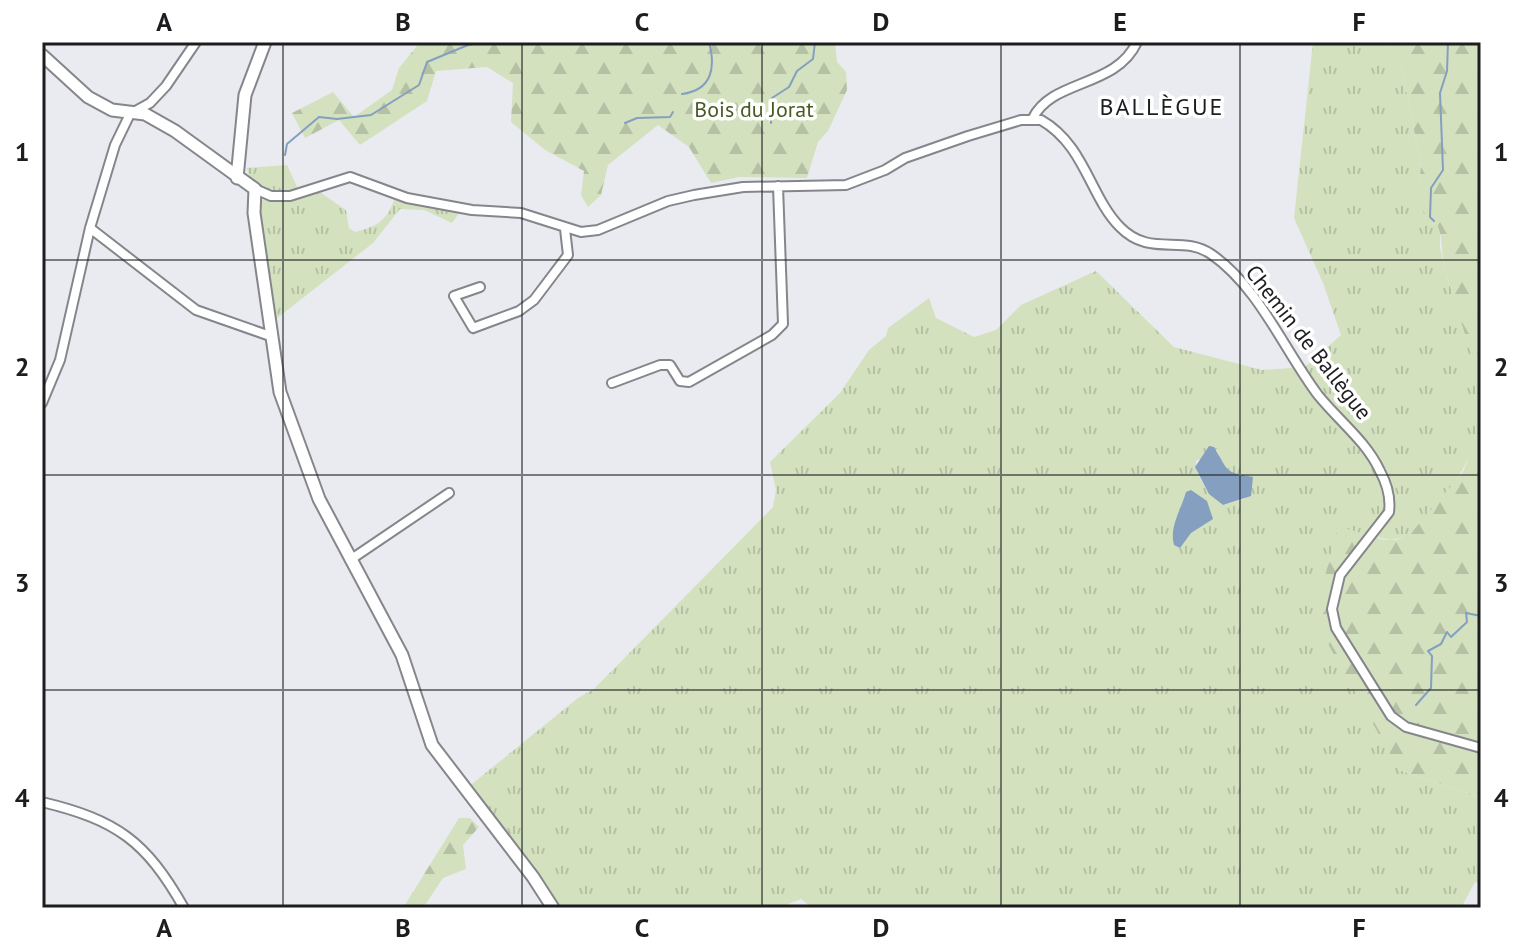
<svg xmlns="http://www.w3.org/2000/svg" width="1523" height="950" font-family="'PT Sans',sans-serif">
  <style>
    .grass { fill: url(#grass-tufts); fill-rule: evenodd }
    .forest { fill: url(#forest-firs) }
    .water { fill: #849fbf }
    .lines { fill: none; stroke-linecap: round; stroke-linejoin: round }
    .stream { stroke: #849fbf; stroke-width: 2 }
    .street-casing { stroke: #85868b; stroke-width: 12 }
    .secondary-casing { stroke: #85868b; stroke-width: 15 }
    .street { stroke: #fff; stroke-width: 8 }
    .secondary { stroke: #fff; stroke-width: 11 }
    .grid { fill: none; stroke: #1c1d1f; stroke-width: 2; stroke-opacity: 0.55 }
    .labels { text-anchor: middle; stroke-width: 7; stroke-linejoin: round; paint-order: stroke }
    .park-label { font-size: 22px; fill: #475b20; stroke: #fff }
    .street-label { font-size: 22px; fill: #1c1d1f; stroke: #fff }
    .neighbourhood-label { font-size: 24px; letter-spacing: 2px; fill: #1c1d1f; stroke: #fff }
    .neatline { fill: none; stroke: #1c1d1f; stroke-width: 3 }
    .grid-label { font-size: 26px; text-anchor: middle; font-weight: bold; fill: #1c1d1f }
  </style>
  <defs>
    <pattern id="grass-tufts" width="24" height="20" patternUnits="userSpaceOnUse" patternTransform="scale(2)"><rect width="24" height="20" fill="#d3e1bf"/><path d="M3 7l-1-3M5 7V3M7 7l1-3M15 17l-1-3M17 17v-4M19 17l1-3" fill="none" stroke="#b5c1a4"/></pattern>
    <pattern id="forest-firs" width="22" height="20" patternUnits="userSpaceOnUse" patternTransform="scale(2)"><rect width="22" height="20" fill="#d3e1bf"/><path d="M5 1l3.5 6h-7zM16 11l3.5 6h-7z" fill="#b5c1a4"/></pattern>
  </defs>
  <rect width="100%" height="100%" fill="#eaebf0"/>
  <!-- grass -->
  <path class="grass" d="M 1313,42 L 1376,42 L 1390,48 L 1401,63 L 1421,166 L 1418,189 L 1440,230 L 1440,248 L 1449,284 L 1462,317 L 1473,362 L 1481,366 C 1481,384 1484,406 1481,423 C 1475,457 1434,526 1400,538 C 1389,542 1380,538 1370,533 L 1399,770 L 1481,797 L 1481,884 L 1475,882 L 1461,908 L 812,908 L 801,899 L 778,908 L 547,908 L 467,788 L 578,698 L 594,689 L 773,507 L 776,490 L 770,462 L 840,393 L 869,350 L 886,336 L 888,328 L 929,298 L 936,318 L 974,337 L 996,330 L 1021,305 L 1096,271 L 1174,347 L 1262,370 L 1305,367 L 1341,335 L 1323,283 L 1294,218 ZM 1217,450 L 1223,466 L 1239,477 L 1246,476 L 1245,499 L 1223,505 C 1210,495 1195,477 1196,461 Z
    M 287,165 L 299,191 C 279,191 251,194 247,168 Z
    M 318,191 L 346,210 L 349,228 L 355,232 C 376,227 387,221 394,200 L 460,212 L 452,223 L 424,210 L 400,209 L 373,243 L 276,319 L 259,204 L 263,200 L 279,201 Z"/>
  <!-- forest -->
  <path class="forest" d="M 420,42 L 835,42 L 837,62 L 846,72 L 847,90 L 828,131 L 818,142 L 807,178 L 739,177 L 711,183 L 689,147 L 658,125 L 608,165 L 601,195 L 588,207 L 581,195 L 584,171 L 545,150 L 511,122 L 513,83 L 487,67 L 436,71 L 427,101 L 360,145 L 339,120 L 305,138 L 292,113 L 333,92 L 354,117 L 392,90 L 399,68 Z
    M 1377,42 L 1481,42 L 1481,366 L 1473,362 C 1465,330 1453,300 1445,268 C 1441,254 1443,236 1437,224 L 1425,219 L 1418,189 L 1421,166 L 1401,63 L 1390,48 Z
    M 1481,426 L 1481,797 L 1399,770 L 1314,619 L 1338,526 L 1384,540 L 1397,540 L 1412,532 L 1463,472 Z
    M 459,818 L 470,818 L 479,827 L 463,845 L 466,869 L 443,878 L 423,908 L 403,908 Z"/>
  <!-- water -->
  <path class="water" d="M 1209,446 L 1214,447 C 1229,472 1224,472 1253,477 L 1251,496 L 1223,505 L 1209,494 L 1195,467 Z
    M 1191,490 L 1207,501 L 1213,519 L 1191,533 L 1180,548 L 1174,545 C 1169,527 1181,510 1186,492 Z"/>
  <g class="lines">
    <!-- stream -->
    <path class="stream" d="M 682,94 C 712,90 716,68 709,42
      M 625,123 L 637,118 L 670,117 L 673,112
      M 771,123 L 772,98 L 789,87 L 797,71 L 813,59 L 815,42
      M 285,155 L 287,144 L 319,117 L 337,119 L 371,115 L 419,85 L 427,62 L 468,45 L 487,42
      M 1434,221 L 1430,217 L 1431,188 L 1443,170 L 1440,93 L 1447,71 L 1448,42
      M 1416,705 L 1431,688 L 1432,656 L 1428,651 L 1441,644 L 1447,632 L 1451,637 L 1467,622 L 1466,613 L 1481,616 L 1481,612"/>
    <!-- street casing -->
    <g class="street-casing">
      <path id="street" d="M 1033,118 C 1052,79 1116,88 1137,42
        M 255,189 L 271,196 L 290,196 L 350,177 L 407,198 L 472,210 L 521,213 L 581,232 L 598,230 L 668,201 L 694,195 L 743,187 L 846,185 L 885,170 L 905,158 L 968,136 L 1021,120 L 1041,120 C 1085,145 1090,197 1120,227 C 1150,258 1182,234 1211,254 C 1259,287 1284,350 1318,395 C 1339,421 1366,441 1380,471 C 1387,484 1391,497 1389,512 L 1340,575 L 1332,609 L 1336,628 L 1391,716 L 1406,727 L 1481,748
        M 90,228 L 196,310 L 270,336
        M 480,287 L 454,296 L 473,328 L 519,311 L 534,300 L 568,255 L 565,229
        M 612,383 L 660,365 L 670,365 L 680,381 L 689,382 L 772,335 L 783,324 L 778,186
        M 42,403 L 60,360 L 90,228 L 115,145 L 130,114 L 150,103 L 166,86 L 196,42
        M 350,560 L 449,493
        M 42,802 C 117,820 146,841 184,908"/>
    </g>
    <!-- secondary casing -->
    <g class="secondary-casing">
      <path id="secondary" d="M 42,55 L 88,97 L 112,110 L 145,114 L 175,131 L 255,189 L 254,213 L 280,392 L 319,499 L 402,655 L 432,745 L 533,877 L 553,908
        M 237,178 L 245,95 L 265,42"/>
    </g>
    <!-- street -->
    <use href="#street" class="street"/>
    <!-- secondary -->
    <use href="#secondary" class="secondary"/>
  </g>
  <!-- grid -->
  <path class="grid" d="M 283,42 L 283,908M 522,42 L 522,908M 762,42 L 762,908M 1001,42 L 1001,908M 1240,42 L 1240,908M 42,260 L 1481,260M 42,475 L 1481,475M 42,690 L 1481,690"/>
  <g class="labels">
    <!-- park labels -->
    <g class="park-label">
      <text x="754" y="117">Bois du Jorat</text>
    </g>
    <!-- street labels -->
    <g class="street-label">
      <text transform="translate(1309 342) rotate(52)" y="8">Chemin de Ballègue</text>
    </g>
    <!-- neighbourhood labels -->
    <g class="neighbourhood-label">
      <text x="1162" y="115">BALLÈGUE</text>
    </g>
  </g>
  <!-- border -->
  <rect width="1523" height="950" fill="none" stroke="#ffffff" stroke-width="88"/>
  <rect x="44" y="44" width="1435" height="862" class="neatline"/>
  <g class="grid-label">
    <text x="164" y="31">A</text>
    <text x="403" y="31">B</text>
    <text x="642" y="31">C</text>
    <text x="881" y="31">D</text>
    <text x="1120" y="31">E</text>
    <text x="1359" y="31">F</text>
    <text x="22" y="161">1</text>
    <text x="1501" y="161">1</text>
    <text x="22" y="376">2</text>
    <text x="1501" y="376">2</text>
    <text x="22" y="592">3</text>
    <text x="1501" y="592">3</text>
    <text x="22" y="807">4</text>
    <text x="1501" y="807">4</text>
    <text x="164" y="937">A</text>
    <text x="403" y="937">B</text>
    <text x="642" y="937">C</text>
    <text x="881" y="937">D</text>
    <text x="1120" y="937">E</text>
    <text x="1359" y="937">F</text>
  </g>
</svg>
